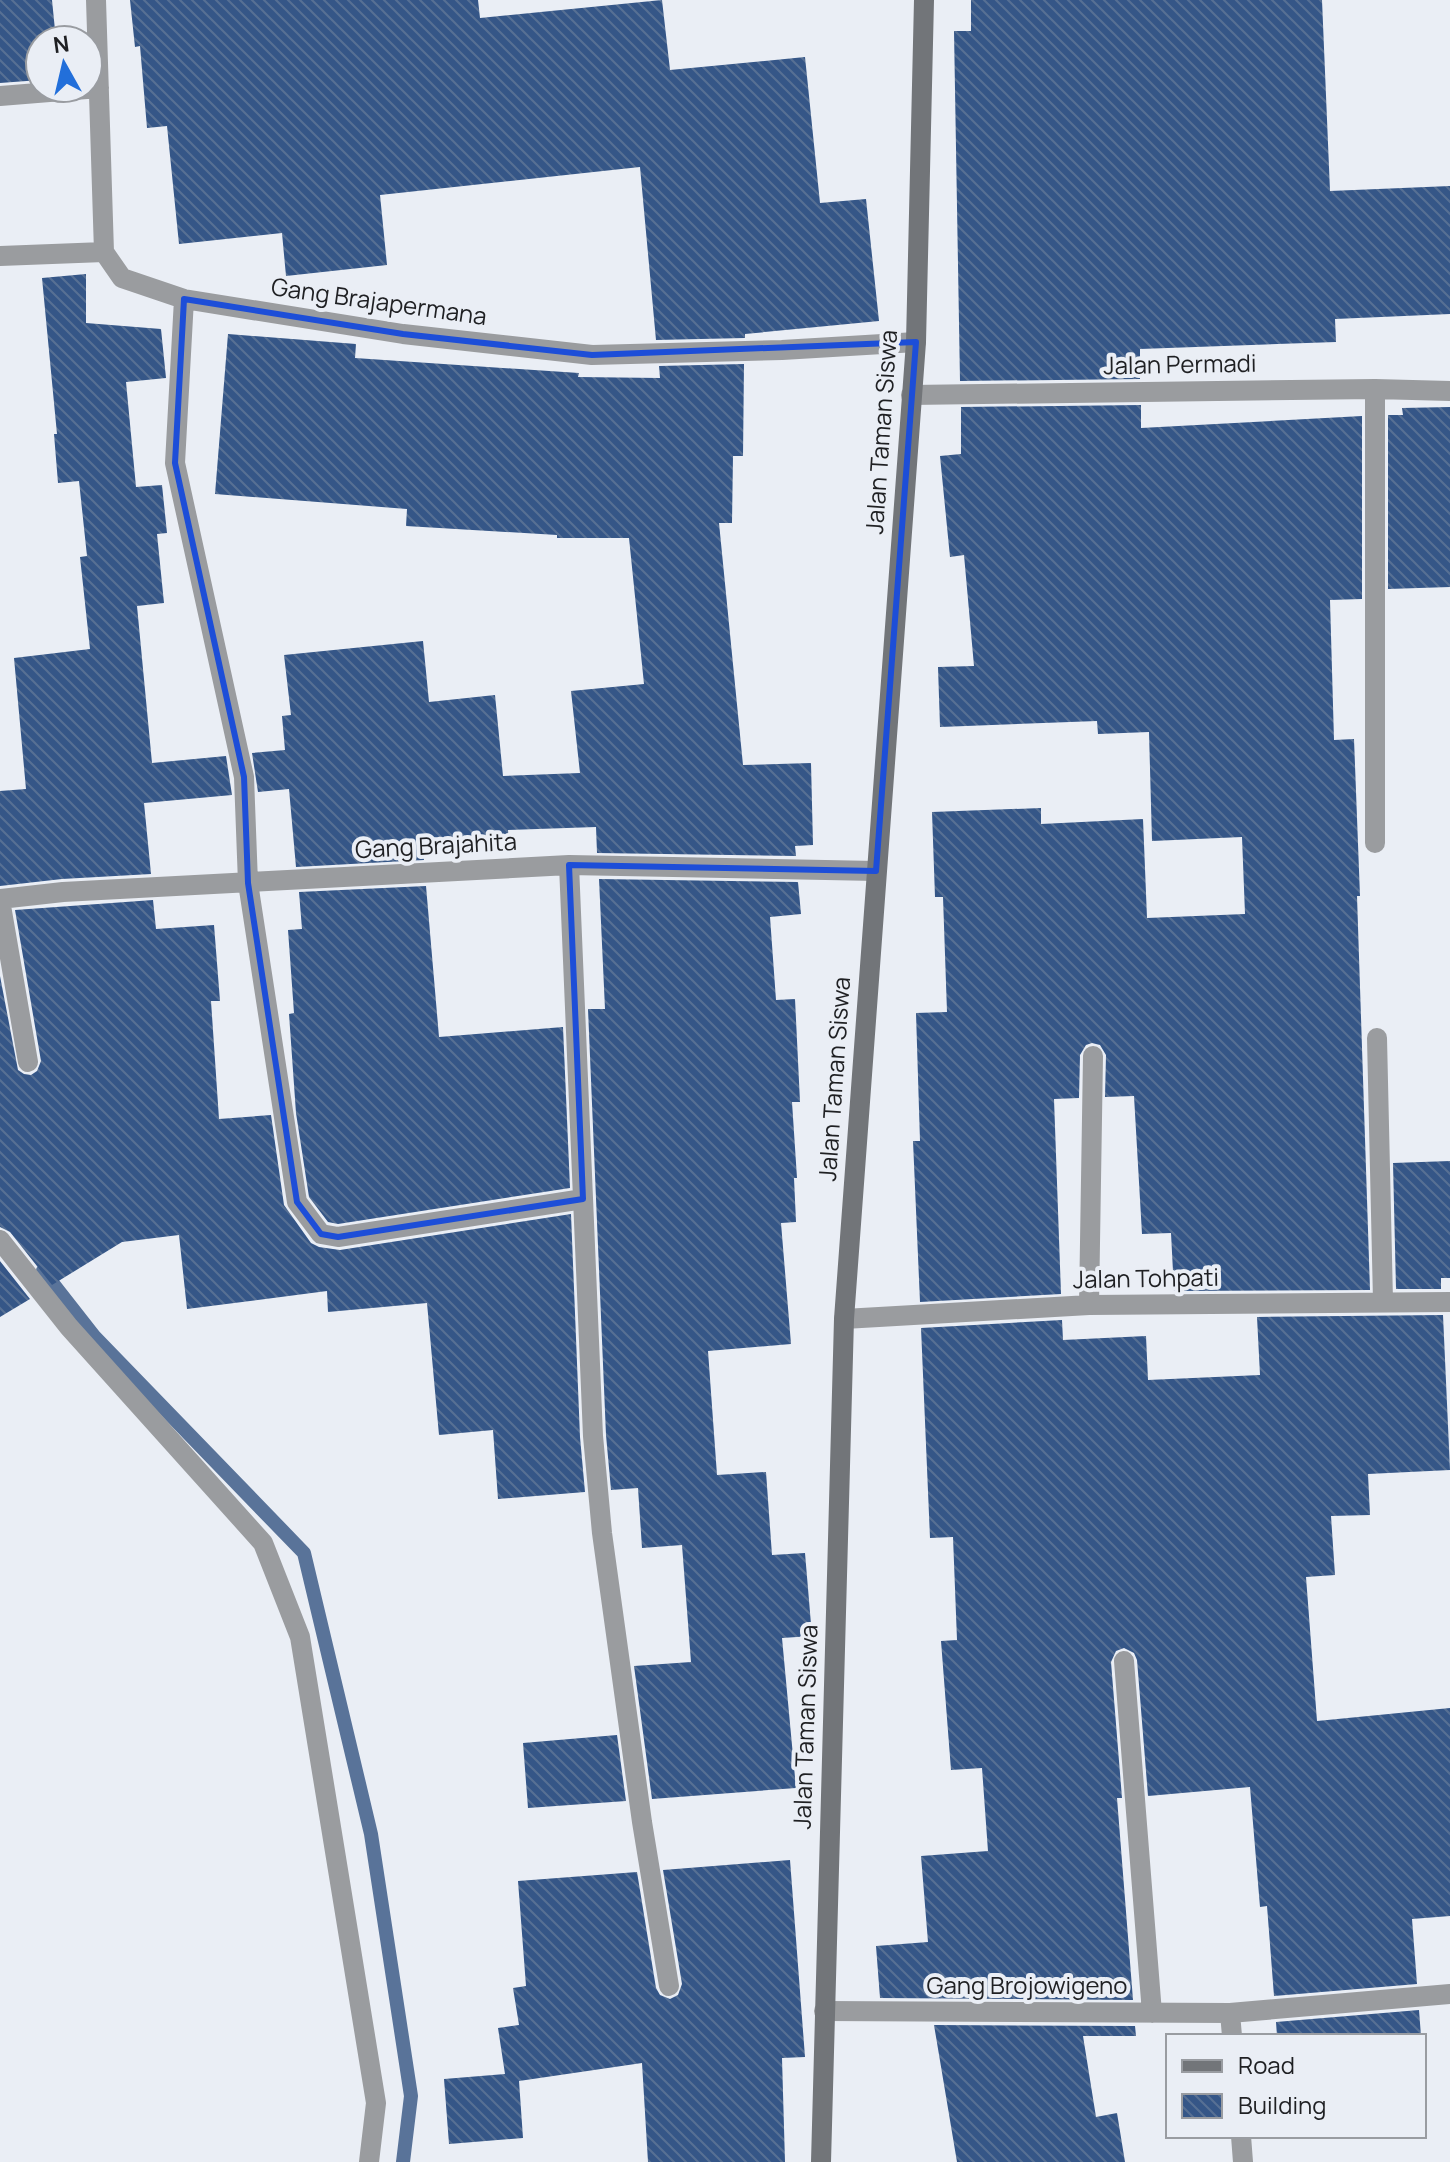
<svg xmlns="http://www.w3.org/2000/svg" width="1450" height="2162" font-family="Manrope,sans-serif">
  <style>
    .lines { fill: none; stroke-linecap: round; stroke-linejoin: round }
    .stream { stroke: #597399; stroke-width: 14 }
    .building { fill: url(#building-back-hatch) }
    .minor { stroke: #9a9c9f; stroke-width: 20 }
    .secondary { stroke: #727579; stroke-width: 20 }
    .marked { fill: none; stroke: #1d4ed8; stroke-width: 6; stroke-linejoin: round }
    .labels { text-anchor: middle; stroke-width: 8; stroke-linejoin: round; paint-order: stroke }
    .street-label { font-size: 24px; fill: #1f2023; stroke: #eaeef5 }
  </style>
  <defs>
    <pattern id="building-back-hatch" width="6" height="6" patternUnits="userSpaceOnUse" patternTransform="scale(2)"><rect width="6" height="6" fill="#355687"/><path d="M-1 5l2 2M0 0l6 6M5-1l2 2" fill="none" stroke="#577094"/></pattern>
  </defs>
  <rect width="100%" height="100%" fill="#eaeef5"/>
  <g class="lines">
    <!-- stream -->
    <path class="stream" d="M 43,1271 L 94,1336 L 304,1553 L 371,1834 L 411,2096 L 403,2162"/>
  </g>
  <!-- building -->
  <path class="building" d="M 0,0 L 52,0 L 56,40 L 40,40 L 40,80 L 0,83 Z
    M 130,0 L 478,0 L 480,18 L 662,0 L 670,70 L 805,57 L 820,203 L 866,199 L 879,321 L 745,334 L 745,338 L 656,340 L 640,167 L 380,195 L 387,265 L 286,276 L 282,233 L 179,244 L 167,126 L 147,128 L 140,46 L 135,47 Z
    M 971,0 L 1322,0 L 1330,191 L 1450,186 L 1450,314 L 1335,319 L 1336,342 L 1140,349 L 1140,379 L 960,381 L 954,31 L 971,31 Z
    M 86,274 L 86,323 L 161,329 L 166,378 L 126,382 L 136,487 L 162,485 L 167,533 L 157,534 L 164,603 L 137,606 L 152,763 L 226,756 L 232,795 L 144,803 L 151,874 L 62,879 L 0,886 L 0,791 L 26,789 L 14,658 L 90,649 L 80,557 L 87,556 L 79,481 L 58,483 L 54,434 L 57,434 L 42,278 Z
    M 228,334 L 356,344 L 355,358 L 579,373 L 578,377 L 660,378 L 659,366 L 744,364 L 743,456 L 733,456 L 732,523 L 719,523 L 743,765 L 811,763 L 813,845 L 795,846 L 796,856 L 597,853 L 596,827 L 508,830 L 509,844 L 423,852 L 424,860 L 296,867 L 289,789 L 258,792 L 252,753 L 285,750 L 282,716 L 291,715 L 284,655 L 423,641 L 429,702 L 495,695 L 503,776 L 580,773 L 571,691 L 644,684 L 629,538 L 557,538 L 557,535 L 406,526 L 407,509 L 215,494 Z
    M 1141,405 L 1141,428 L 1362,416 L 1362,599 L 1330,600 L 1334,740 L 1354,739 L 1360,896 L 1357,896 L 1370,1290 L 1174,1291 L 1171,1233 L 1142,1234 L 1134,1096 L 1105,1097 L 1106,1055 L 1100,1045 L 1092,1043 L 1086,1045 L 1080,1055 L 1079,1098 L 1054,1099 L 1061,1294 L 920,1302 L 913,1141 L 920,1141 L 916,1013 L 947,1012 L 943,897 L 935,897 L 932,812 L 1041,808 L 1041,824 L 1143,819 L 1147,918 L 1245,914 L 1242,837 L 1152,841 L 1149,732 L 1098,734 L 1097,721 L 940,727 L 938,667 L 974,666 L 964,555 L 950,557 L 940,456 L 961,454 L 961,407 Z
    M 1450,407 L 1450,587 L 1388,589 L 1388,415 L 1403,415 L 1402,408 Z
    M 599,879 L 798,882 L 801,914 L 770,917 L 776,1000 L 795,999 L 800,1102 L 792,1102 L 797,1178 L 794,1178 L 796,1222 L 781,1223 L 791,1344 L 708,1351 L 717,1475 L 766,1472 L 772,1555 L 805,1553 L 812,1636 L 782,1638 L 796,1788 L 652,1799 L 634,1666 L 691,1662 L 682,1545 L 642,1548 L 638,1488 L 611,1490 L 606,1435 L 588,1009 L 605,1009 Z
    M 426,886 L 439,1037 L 563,1027 L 570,1188 L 338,1224 L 328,1222 L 309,1197 L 296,1113 L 289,1014 L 294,1013 L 288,930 L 302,929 L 299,892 Z
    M 153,900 L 156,929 L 214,925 L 220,1001 L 211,1001 L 219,1119 L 271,1115 L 284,1205 L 311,1243 L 319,1247 L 340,1250 L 571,1214 L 580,1437 L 585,1492 L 498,1499 L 493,1430 L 439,1435 L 427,1303 L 328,1312 L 327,1291 L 187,1309 L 179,1235 L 122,1242 L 52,1285 L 10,1232 L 0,1227 L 0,976 L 18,1070 L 24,1074 L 31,1075 L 37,1071 L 41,1061 L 15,910 Z
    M 1450,1161 L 1450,1278 L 1441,1278 L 1441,1289 L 1396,1289 L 1393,1163 Z
    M 0,1261 L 30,1299 L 0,1317 Z
    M 1443,1315 L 1450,1470 L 1368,1474 L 1370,1515 L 1331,1516 L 1335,1575 L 1306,1577 L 1317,1721 L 1450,1708 L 1450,1916 L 1412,1919 L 1417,1984 L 1274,1996 L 1267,1906 L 1260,1907 L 1250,1787 L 1148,1796 L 1137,1660 L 1134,1653 L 1124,1648 L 1116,1651 L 1111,1662 L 1122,1798 L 1117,1798 L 1133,2000 L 880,1998 L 876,1946 L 928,1942 L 921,1856 L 988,1851 L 982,1768 L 951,1770 L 941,1641 L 957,1640 L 953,1537 L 930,1538 L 921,1328 L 1062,1320 L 1063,1340 L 1146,1336 L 1148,1380 L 1260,1375 L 1257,1317 Z
    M 617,1735 L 626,1801 L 528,1808 L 523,1743 Z
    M 790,1860 L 805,2057 L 782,2058 L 785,2162 L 648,2162 L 642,2063 L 519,2081 L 523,2138 L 449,2144 L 444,2079 L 505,2074 L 498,2028 L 519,2025 L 513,1988 L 526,1986 L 518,1881 L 637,1872 L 656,1988 L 660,1995 L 670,1999 L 678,1995 L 682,1984 L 663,1870 Z
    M 1419,2010 L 1421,2036 L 1277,2036 L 1276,2022 Z
    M 934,2025 L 1135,2026 L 1136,2036 L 1083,2036 L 1096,2117 L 1117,2113 L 1125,2162 L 957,2162 Z"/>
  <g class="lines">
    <!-- minor -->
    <path class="minor" d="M 96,0 L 104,252 L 122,278 L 184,299 L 403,334 L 592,355 L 782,350 L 916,342
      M 0,96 L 99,88
      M 0,256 L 104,252
      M 184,299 L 175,463 L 244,777 L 248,883 L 297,1202 L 321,1234 L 338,1237 L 583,1199
      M 1375,389 L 1375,843
      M 911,395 L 1375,389 L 1450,391
      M 569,865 L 593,1436 L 602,1533 L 642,1822 L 669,1986
      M 0,899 L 63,892 L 569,865 L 876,871
      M 0,900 L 28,1062
      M 1377,1038 L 1383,1301
      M 0,1240 L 69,1327 L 263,1543 L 300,1637 L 376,2103 L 369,2162
      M 1089,1305 L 1093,1056
      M 844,1319 L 1089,1305 L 1450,1302
      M 1124,1661 L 1152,2013
      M 824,2011 L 1230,2013 L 1450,1994
      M 1230,2013 L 1232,2036
      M 1241,2136 L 1243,2162"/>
    <!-- secondary -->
    <path class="secondary" d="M 821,2162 L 844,1319 L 916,342 L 924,0"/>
  </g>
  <!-- marked area -->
  <path class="marked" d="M 184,299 L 403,334 L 592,355 L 916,342 L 876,871 L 569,865 L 583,1199 L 338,1237 L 321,1234 L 297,1202 L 248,883 L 244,777 L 175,463 Z"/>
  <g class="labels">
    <!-- street labels -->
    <g class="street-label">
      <text transform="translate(379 302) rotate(8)" y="8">Gang Brajapermana</text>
      <text transform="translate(1180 365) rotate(-1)" y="8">Jalan Permadi</text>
      <text transform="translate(882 432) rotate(-86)" y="8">Jalan Taman Siswa</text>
      <text transform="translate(436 846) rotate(-3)" y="8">Gang Brajahita</text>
      <text transform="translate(835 1079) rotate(-86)" y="8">Jalan Taman Siswa</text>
      <text transform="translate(1146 1279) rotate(-1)" y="8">Jalan Tohpati</text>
      <text transform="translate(806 1727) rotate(-88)" y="8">Jalan Taman Siswa</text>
      <text x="1027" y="1994">Gang Brojowigeno</text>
    </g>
  </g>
  <!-- legend -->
  <rect x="1166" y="2034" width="260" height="104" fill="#eaeef5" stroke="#999ca1" stroke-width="2"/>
  <rect x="1182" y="2060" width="40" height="12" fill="#727579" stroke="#999ca1" stroke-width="2"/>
  <text x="1238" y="2074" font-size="24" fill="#1f2023">Road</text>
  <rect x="1182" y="2094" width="40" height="24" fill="url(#building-back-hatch)" stroke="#999ca1" stroke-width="2"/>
  <text x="1238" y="2114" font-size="24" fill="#1f2023">Building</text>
  <!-- north arrow -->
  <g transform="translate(64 64) rotate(352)"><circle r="38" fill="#eaeef5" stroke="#999ca1" stroke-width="2"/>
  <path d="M0-6L14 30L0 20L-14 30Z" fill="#226fda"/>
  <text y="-12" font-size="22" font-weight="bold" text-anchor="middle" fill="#1f2023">N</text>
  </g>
</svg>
